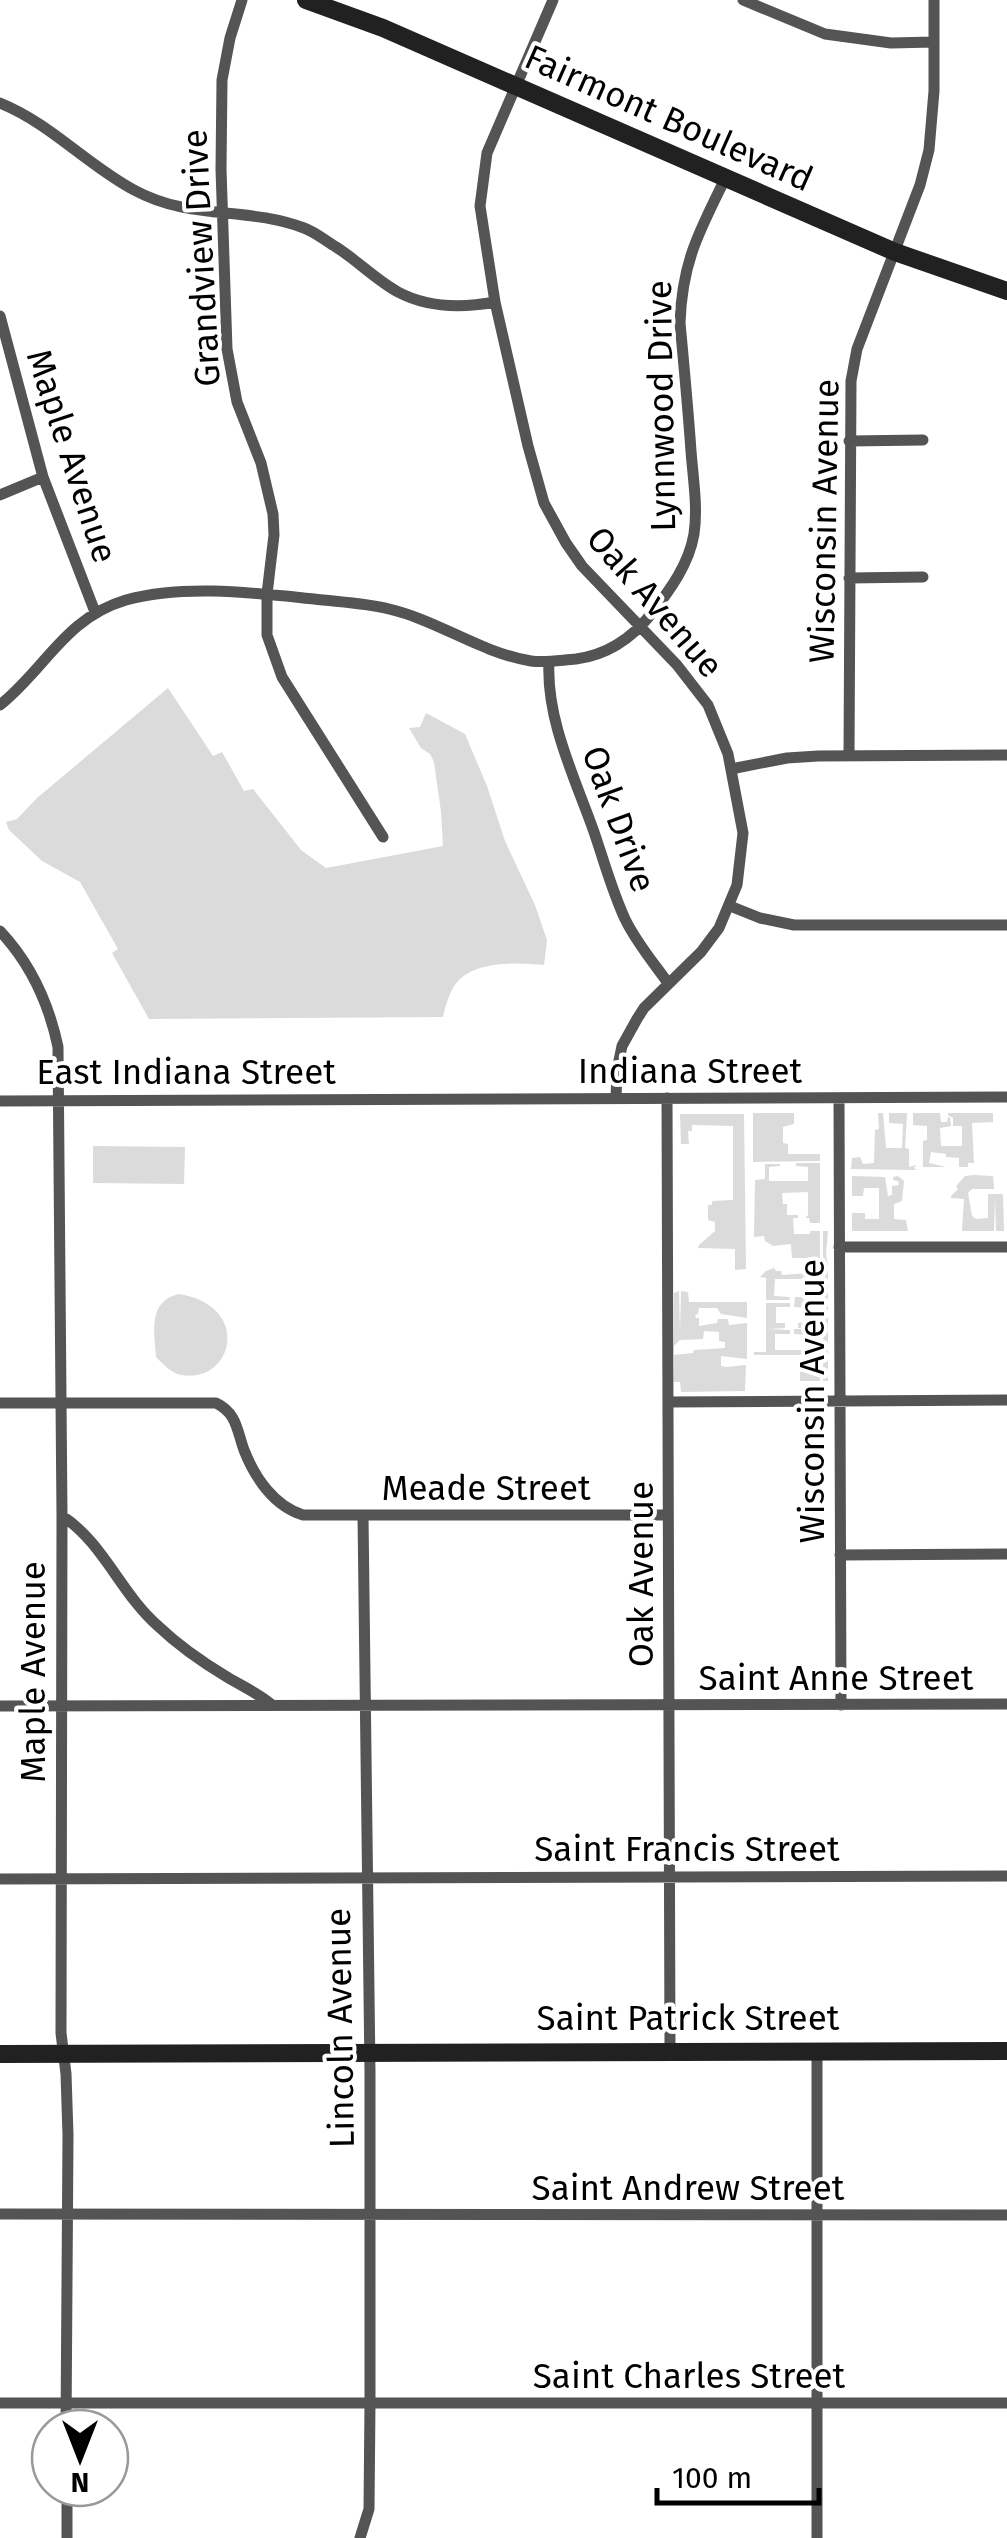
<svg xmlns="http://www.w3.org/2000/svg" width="1007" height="2538" font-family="'Fira Sans',sans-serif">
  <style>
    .green { fill: #dbdbdb }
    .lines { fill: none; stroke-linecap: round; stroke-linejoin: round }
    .street { stroke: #545454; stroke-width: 11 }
    .secondary { stroke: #212121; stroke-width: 18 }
    .labels { text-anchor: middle; stroke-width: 8; stroke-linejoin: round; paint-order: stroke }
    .street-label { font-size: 35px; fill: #000; stroke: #fff }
  </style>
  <rect width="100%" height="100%" fill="#fff"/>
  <!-- green -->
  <path class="green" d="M 168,688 L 213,756 L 222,752 L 244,791 L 253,789 L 301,850 L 326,868 L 443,846 L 441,812 L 434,762 L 430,754 L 421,748 L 409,728 L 420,727 L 426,713 L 465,734 L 487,786 L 505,841 L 535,905 L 547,940 L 544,965 C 520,963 478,960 459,980 C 450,989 446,1004 443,1017 L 149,1019 L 112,953 L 118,949 L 80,882 L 42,861 L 9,830 L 6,822 L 17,819 L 37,798 Z
    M 753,1113 L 794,1113 L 794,1124 L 783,1127 L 783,1143 L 788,1144 L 788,1154 L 820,1154 L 820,1161 L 753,1162 Z
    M 878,1113 L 883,1113 L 886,1148 L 902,1148 L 903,1124 L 889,1123 L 889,1113 L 907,1113 L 905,1148 L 909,1149 L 909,1167 L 916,1165 L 914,1168 L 917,1170 L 851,1169 L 852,1158 L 860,1157 L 863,1164 L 874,1163 L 875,1130 L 879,1129 Z
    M 913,1113 L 940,1113 L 941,1122 L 947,1122 L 948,1117 L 950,1118 L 951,1126 L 940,1128 L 941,1146 L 962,1146 L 962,1126 L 953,1126 L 953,1118 L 948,1115 L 948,1113 L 993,1113 L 993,1122 L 972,1123 L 974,1163 L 968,1163 L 968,1167 L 959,1167 L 959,1158 L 946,1157 L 946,1154 L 931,1152 L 929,1163 L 946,1167 L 923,1167 L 923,1141 L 927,1140 L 927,1126 L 913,1125 Z
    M 680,1114 L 744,1114 L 746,1269 L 735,1270 L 735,1249 L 698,1248 L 699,1245 L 715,1231 L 715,1222 L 708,1220 L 708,1205 L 712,1205 L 712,1201 L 733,1200 L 733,1126 L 692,1125 L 692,1131 L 688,1131 L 689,1144 L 681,1144 Z
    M 93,1146 L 185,1147 L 184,1184 L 93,1183 Z
    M 796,1163 L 820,1163 L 820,1223 L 810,1223 L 809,1218 L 805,1218 L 808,1215 L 808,1192 L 782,1193 L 783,1204 L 787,1204 L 787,1215 L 798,1215 L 798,1218 L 793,1218 L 794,1234 L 810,1234 L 810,1231 L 820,1231 L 820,1265 L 812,1265 L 809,1258 L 792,1258 L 791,1244 L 773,1246 L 765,1241 L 764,1236 L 754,1237 L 755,1180 L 765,1179 L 765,1164 L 780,1164 L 780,1166 L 769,1167 L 769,1181 L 808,1181 L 808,1167 L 796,1166 Z
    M 973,1175 L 993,1176 L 994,1189 L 972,1189 L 968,1193 L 972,1216 L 976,1219 L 988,1218 L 988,1194 L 1003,1194 L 1004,1231 L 996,1231 L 995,1196 L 994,1231 L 962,1231 L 964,1199 L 951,1198 L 951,1196 L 958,1189 L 956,1186 L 965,1176 Z
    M 852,1176 L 885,1177 L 888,1196 L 892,1195 L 892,1186 L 899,1185 L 898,1181 L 893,1180 L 893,1177 L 898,1176 L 904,1181 L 902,1201 L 894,1204 L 894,1219 L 906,1220 L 908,1231 L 852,1231 L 852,1213 L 865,1213 L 865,1219 L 879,1219 L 879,1188 L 864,1188 L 863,1196 L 852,1196 Z
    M 823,1231 L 828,1231 L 826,1254 L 828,1265 L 824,1266 L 828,1267 L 828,1381 L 823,1381 Z
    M 774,1268 L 776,1271 L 781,1271 L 782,1275 L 809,1273 L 810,1269 L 820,1268 L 820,1301 L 801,1302 L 820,1303 L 820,1328 L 798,1328 L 798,1323 L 809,1322 L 809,1308 L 794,1307 L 795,1297 L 810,1297 L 810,1279 L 775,1279 L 774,1296 L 790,1297 L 789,1300 L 766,1300 L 766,1278 L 760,1277 L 766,1271 Z
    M 679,1291 L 680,1330 L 681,1291 L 688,1292 L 689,1302 L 747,1302 L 747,1318 L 721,1314 L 717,1308 L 699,1308 L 698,1314 L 695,1315 L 696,1318 L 699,1318 L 699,1326 L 717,1323 L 718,1319 L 728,1319 L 729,1325 L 747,1323 L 747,1359 L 721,1356 L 721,1366 L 726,1367 L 746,1365 L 745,1391 L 681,1392 L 680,1382 L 674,1382 L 674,1355 L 693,1353 L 694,1350 L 725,1348 L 725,1342 L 719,1341 L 719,1332 L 704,1331 L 703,1339 L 680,1340 L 674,1346 L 674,1293 Z
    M 179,1294 C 253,1306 233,1384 181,1375 C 171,1373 163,1364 156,1357 C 154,1331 148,1301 179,1294 Z
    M 766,1303 L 790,1303 L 790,1307 L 776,1307 L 776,1323 L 785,1323 L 785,1328 L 768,1329 L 790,1330 L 790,1334 L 775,1334 L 775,1350 L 807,1350 L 807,1335 L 794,1334 L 794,1329 L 821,1329 L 820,1381 L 800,1381 L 800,1372 L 804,1371 L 804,1355 L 754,1355 L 754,1352 L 766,1352 Z"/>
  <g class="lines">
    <!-- street -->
    <path class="street" d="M 242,0 L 230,38 L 222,80 L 221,169 L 227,349 L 237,402 L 261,463 L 273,514 L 274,535 L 267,594 L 267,635 L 282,677 L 383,837
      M 553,0 L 487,153 L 480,206 L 495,302 L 528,446 L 544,503 L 566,543 L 582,566 L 677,665 L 708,705 L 728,754 L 743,833 L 737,885 L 719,928 L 701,952 L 644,1008 L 637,1019 L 622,1046 L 617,1070 L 616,1098
      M 743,0 L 825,34 L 891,43 L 934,42
      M 0,103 C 50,123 87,165 134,190 C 191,221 246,206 304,228 C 315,232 326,241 336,247 C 358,261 376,280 398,292 C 428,308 463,308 495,302
      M 0,316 L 43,477 L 95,612
      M 849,441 L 923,440
      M 0,495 L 43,477
      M 849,578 L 923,577
      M 549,662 C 546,720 575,778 594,832 C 604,861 612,891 625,919 C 636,942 653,962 668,983
      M 0,705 C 46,668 65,618 126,600 C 184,584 255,593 314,599 C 339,602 365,603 389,609 C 437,620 484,654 531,661 C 546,663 561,660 576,659 C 607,655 633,637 652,613 C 670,590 689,564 694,534 C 698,507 693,478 691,451 C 688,408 684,366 680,323 C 682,262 699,232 725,179
      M 849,756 L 851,381 L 857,349 L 920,185 L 929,150 L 934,91 L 934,0
      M 731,769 L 787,758 L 818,756 L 1007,755
      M 730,906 L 760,918 L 794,925 L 1007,925
      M 0,931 C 31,964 49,1004 58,1047 L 62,1516 L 61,2033 L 66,2074 L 68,2135 L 66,2428
      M 667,1098 L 670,2050
      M 839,1098 L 841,1705
      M 0,1101 L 1007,1097
      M 839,1247 L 1007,1247
      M 668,1402 L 1007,1400
      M 0,1403 L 216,1403 C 237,1413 237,1431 244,1450 C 255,1478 274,1506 303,1515 L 668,1515
      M 62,1516 C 103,1542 121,1594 158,1626 C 179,1646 202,1662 227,1677 C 242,1686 258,1693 272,1705
      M 840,1555 L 1007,1554
      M 0,1706 L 1007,1704
      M 0,1879 L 1007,1876
      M 0,2214 L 1007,2215
      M 0,2403 L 1007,2403
      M 67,2488 L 67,2538
      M 360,2538 L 369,2509 L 370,2403 L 370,2072 L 363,1516
      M 817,2538 L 817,2050"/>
    <!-- secondary -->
    <path class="secondary" d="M 306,0 L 383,28 L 895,252 L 1007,291
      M 0,2054 L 1007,2051"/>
  </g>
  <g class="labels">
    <!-- street labels -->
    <g class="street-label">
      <text transform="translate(669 118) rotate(24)" y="12">Fairmont Boulevard</text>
      <text transform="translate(201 258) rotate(-93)" y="12">Grandview Drive</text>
      <text transform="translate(661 406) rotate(-91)" y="12">Lynnwood Drive</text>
      <text transform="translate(72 456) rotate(72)" y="12">Maple Avenue</text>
      <text transform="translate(824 521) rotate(-89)" y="12">Wisconsin Avenue</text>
      <text transform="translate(655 602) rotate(49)" y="12">Oak Avenue</text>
      <text transform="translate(619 819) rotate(70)" y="12">Oak Drive</text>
      <text x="690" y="1083">Indiana Street</text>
      <text x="186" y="1084">East Indiana Street</text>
      <text transform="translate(812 1401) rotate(-90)" y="12">Wisconsin Avenue</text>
      <text x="486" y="1500">Meade Street</text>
      <text transform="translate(641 1574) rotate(-90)" y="12">Oak Avenue</text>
      <text transform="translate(33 1672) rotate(-90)" y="12">Maple Avenue</text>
      <text x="836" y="1690">Saint Anne Street</text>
      <text x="687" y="1861">Saint Francis Street</text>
      <text x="688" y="2030">Saint Patrick Street</text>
      <text transform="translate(340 2028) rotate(-91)" y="12">Lincoln Avenue</text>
      <text x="688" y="2200">Saint Andrew Street</text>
      <text x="689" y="2388">Saint Charles Street</text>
    </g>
  </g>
  <!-- north arrow -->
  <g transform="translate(80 2458) rotate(180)"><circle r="48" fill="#ffffff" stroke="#999999" stroke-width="2.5"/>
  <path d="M0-8L18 38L0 25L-18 38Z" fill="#000000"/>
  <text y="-15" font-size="28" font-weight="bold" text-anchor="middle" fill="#000000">N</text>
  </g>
  <!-- scale -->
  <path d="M657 2488v15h162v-15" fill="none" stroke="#000000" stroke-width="5"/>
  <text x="672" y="2488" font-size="30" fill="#000000" stroke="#ffffff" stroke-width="8" paint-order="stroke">100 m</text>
</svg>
